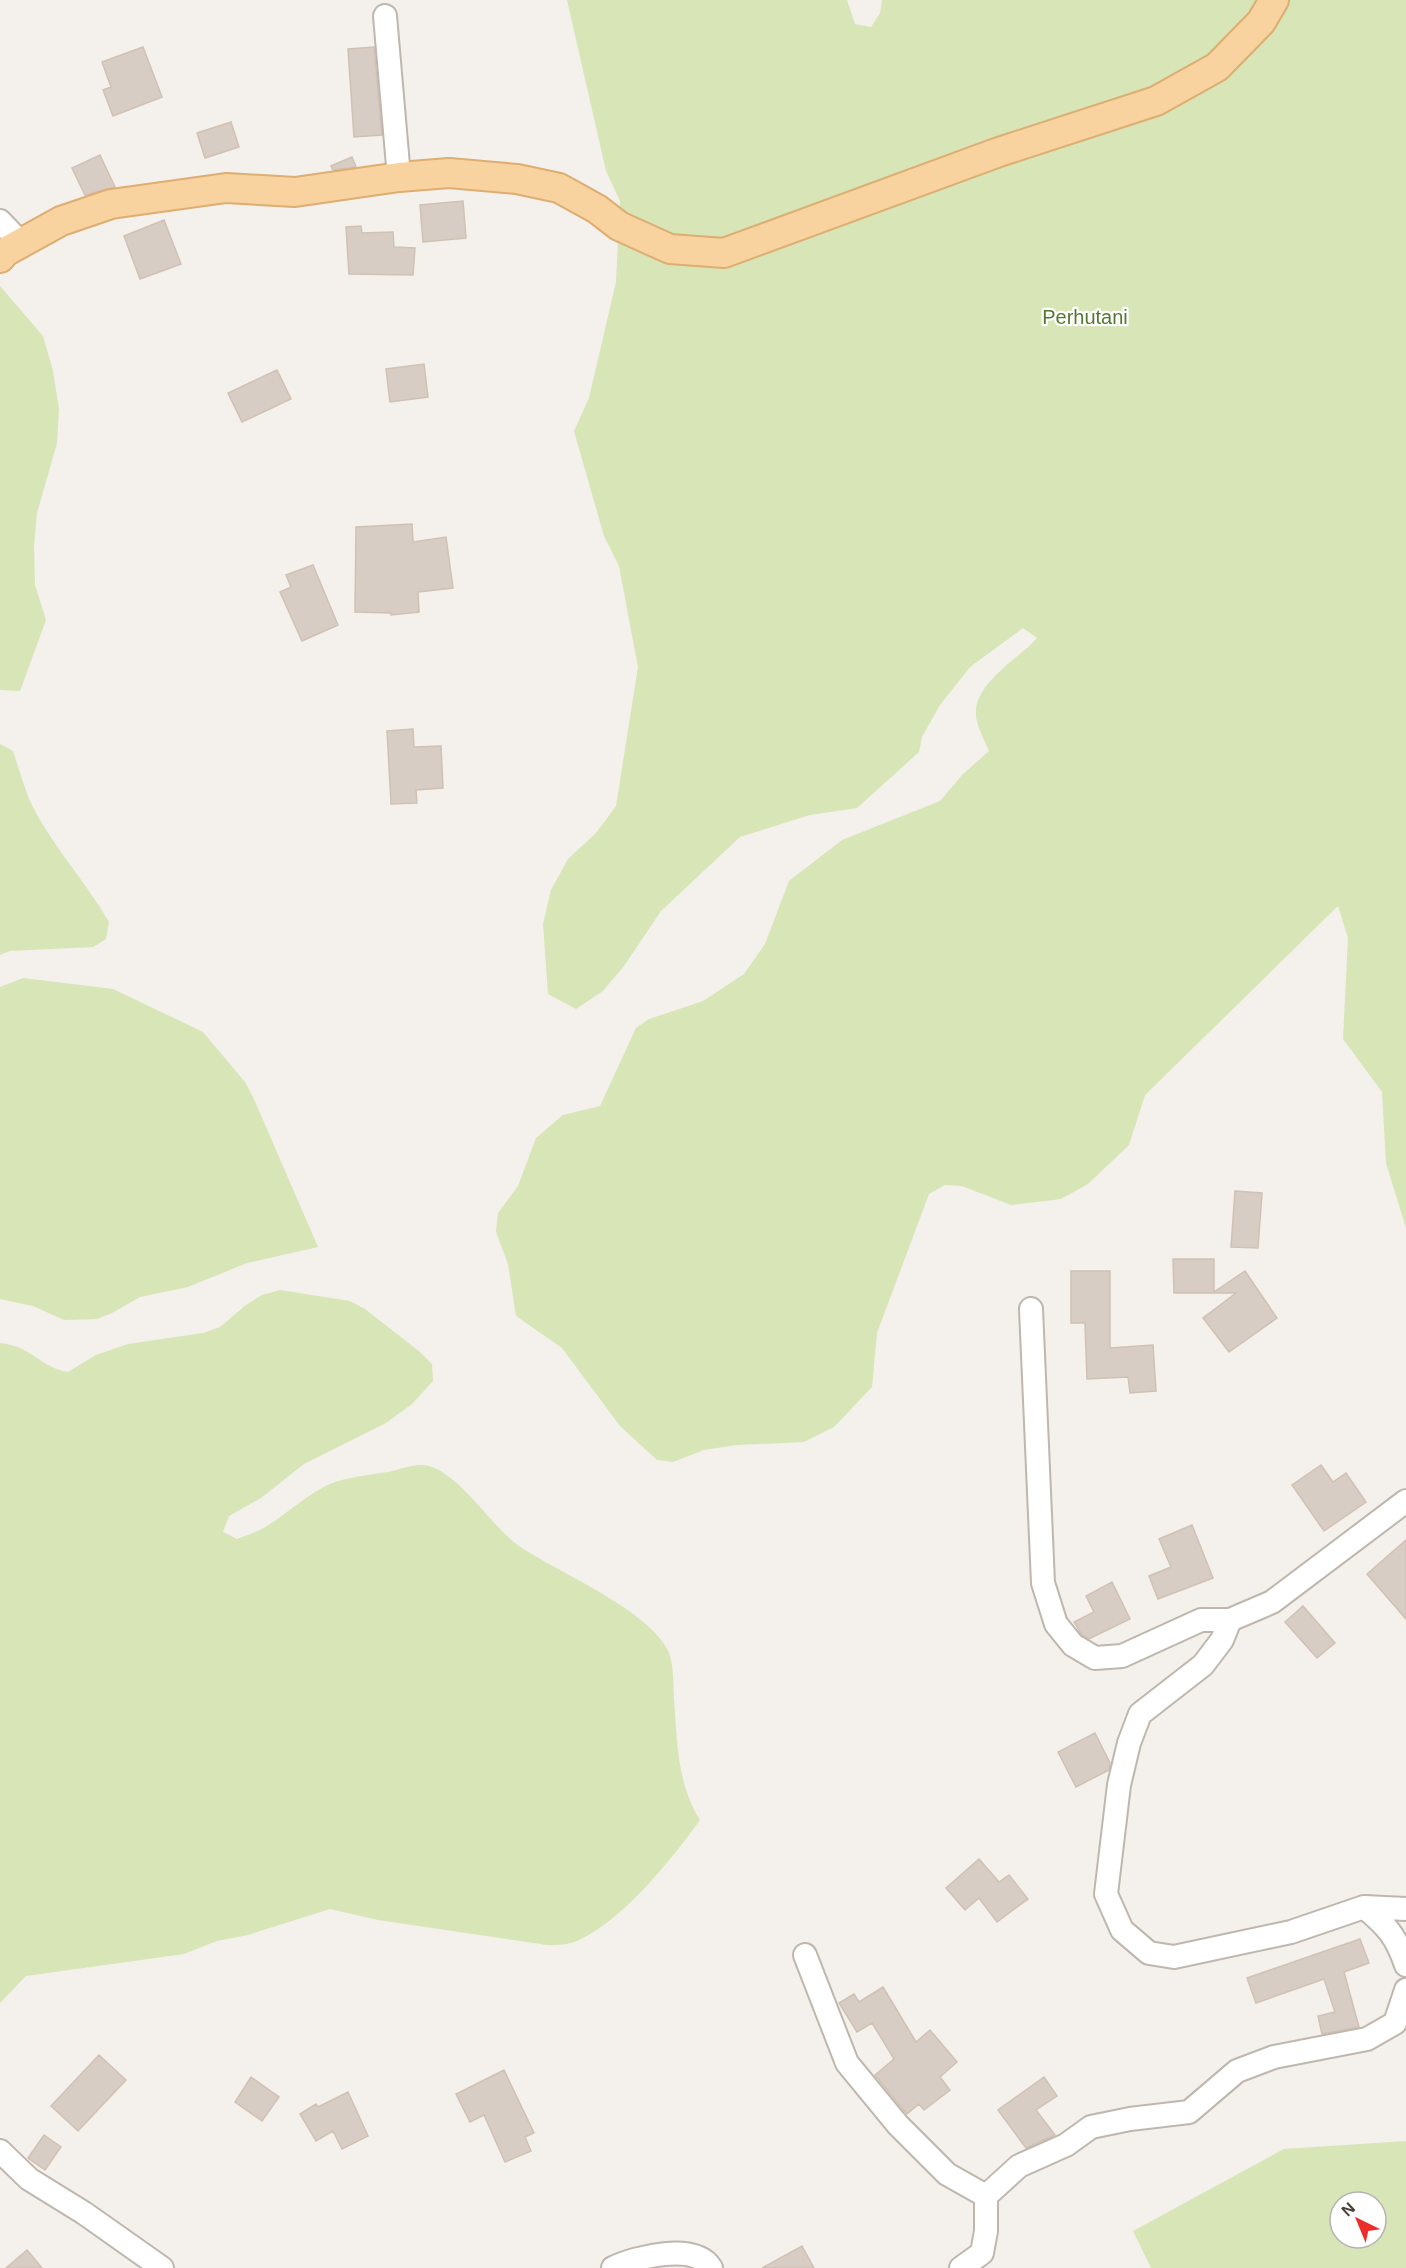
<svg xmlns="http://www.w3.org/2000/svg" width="1406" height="2268" font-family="Arial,sans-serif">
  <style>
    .green { fill: #d7e5b7; fill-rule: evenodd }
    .building { fill: #d8cdc4; stroke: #d0c1b4; stroke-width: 1.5 }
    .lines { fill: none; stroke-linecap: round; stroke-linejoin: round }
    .minor-casing { stroke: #bfb7ae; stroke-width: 26 }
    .major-casing { stroke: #ddad71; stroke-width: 32 }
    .minor { stroke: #fff; stroke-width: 22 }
    .major { stroke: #f8d3a0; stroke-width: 28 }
    .labels { text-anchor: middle; stroke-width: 4.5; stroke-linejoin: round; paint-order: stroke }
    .park-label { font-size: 20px; fill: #54772f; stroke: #fff }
  </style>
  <rect width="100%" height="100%" fill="#f4f0eb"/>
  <!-- green -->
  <path class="green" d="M 567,0 L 847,0 L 855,24 L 871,27 L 880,13 L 882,0 L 1406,0 L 1406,1228 L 1386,1163 L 1382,1092 L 1343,1039 L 1348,938 L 1338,906 L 1145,1095 L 1129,1145 L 1088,1184 L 1061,1199 L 1011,1205 L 962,1186 L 945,1185 L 929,1194 L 877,1333 L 872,1387 L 834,1427 L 804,1442 L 737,1445 L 704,1450 L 673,1462 L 657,1460 L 620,1426 L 562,1348 L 516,1316 L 508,1264 L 496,1232 L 498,1213 L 518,1186 L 536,1138 L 563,1115 L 600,1106 L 636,1028 L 649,1019 L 703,1001 L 744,974 L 765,944 L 789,881 L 842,840 L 940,801 L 962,775 L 989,751 C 985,741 979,731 977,721 C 968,686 1018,660 1037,638 L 1023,628 L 970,667 L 940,705 L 922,737 L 919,752 L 857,808 L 810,815 L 740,837 L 661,911 L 624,966 L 603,991 L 576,1009 L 548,994 L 543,924 L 551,890 L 568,859 L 596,833 L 616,806 L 638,667 L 619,566 L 604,536 L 574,431 L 589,398 L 616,282 L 620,201 L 606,171 Z
    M 0,286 L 43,336 L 53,371 L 59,409 L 57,443 L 37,513 L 34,546 L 35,585 L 46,620 L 20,691 L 0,690 Z
    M 0,744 L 13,751 C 18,766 23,783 29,799 C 50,844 85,880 109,922 L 106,939 L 93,947 L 10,951 L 0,955 Z
    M 23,978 L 113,989 L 203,1032 L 245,1082 L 253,1097 L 318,1247 L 247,1263 L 188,1287 L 140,1297 L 112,1313 L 97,1319 L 64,1320 L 33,1306 L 0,1299 L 0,987 Z
    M 280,1290 L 350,1301 L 365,1309 L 420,1352 L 432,1364 L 433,1381 L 412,1404 L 386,1423 L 304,1464 L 261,1498 L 229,1516 L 223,1532 L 237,1539 C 248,1535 260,1531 270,1524 C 290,1511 308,1494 330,1484 C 348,1477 369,1475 388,1472 C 398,1470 413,1464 423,1465 C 457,1468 492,1528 519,1546 C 557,1572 652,1611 669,1653 C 674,1667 673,1684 674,1698 C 677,1740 677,1784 700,1820 C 672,1859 623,1920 579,1940 C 569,1945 558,1945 547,1945 L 378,1920 L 330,1909 L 248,1935 L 217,1941 L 184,1954 L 26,1976 L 0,2003 L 0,1343 C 32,1346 39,1367 68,1372 L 96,1355 L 128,1344 L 203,1333 L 220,1327 L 246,1305 L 262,1295 Z
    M 1406,2141 L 1406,2268 L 1151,2268 L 1133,2231 L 1284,2149 ZM 1340,2202 L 1376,2202 L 1376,2238 L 1340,2238 Z"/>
  <!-- building -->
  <path class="building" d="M 143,47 L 162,97 L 113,116 L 103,90 L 111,87 L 102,62 Z
    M 374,47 L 382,135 L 354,137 L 348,49 Z
    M 231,122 L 239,147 L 205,158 L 197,133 Z
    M 100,155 L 115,187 L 85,195 L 72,168 Z
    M 352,157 L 356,167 L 333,170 L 331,166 Z
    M 463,201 L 466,238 L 423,242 L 420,205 Z
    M 164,220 L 181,264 L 140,279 L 124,236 Z
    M 361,226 L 362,233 L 393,232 L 394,247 L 415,248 L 413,275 L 349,274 L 346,227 Z
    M 424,364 L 428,397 L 390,402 L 386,369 Z
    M 277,370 L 291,399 L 242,422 L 228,393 Z
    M 412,524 L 413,542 L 446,537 L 453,588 L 418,592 L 419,612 L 391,615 L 391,613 L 355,612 L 356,527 Z
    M 313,565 L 338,625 L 302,641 L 280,592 L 291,587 L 286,575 Z
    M 413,729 L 414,747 L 441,746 L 443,788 L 416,790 L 417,803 L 391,804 L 387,731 Z
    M 1235,1191 L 1262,1193 L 1258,1248 L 1231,1247 Z
    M 1173,1259 L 1214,1259 L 1214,1292 L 1245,1271 L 1277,1318 L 1229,1352 L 1203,1318 L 1236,1293 L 1174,1293 Z
    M 1071,1271 L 1110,1271 L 1110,1348 L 1153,1345 L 1156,1391 L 1130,1393 L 1128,1377 L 1087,1379 L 1085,1323 L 1071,1323 Z
    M 1321,1465 L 1333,1482 L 1346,1473 L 1366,1502 L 1324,1531 L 1292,1485 Z
    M 1192,1525 L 1213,1578 L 1158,1599 L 1149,1576 L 1171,1567 L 1159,1539 Z
    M 1406,1540 L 1406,1619 L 1367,1574 Z
    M 1112,1582 L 1130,1619 L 1089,1639 L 1082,1635 L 1074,1622 L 1094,1612 L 1086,1596 Z
    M 1303,1606 L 1335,1643 L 1317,1658 L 1285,1622 Z
    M 1095,1733 L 1110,1763 L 1109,1770 L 1076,1787 L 1058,1752 Z
    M 979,1859 L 999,1882 L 1009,1875 L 1028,1899 L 997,1922 L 979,1898 L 965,1910 L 946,1888 Z
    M 1360,1939 L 1369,1963 L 1344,1972 L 1359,2027 L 1322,2034 L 1318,2016 L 1335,2012 L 1324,1979 L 1256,2003 L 1247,1978 Z
    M 883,1987 L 916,2042 L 930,2030 L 957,2062 L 940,2077 L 950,2090 L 924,2110 L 919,2104 L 907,2114 L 875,2075 L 894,2059 L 872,2023 L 857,2032 L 839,2003 L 854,1994 L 859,2002 Z
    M 99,2055 L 126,2080 L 78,2131 L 51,2106 Z
    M 504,2070 L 534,2133 L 525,2137 L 531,2151 L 505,2162 L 484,2115 L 470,2122 L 456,2094 Z
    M 251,2077 L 279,2097 L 262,2121 L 235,2102 Z
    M 1044,2077 L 1057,2096 L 1036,2110 L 1055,2135 L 1026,2148 L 998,2110 Z
    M 348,2092 L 368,2136 L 342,2149 L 333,2131 L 316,2141 L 300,2114 L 316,2104 L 318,2107 Z
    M 44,2135 L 61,2147 L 45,2170 L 28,2158 Z
    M 802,2246 L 814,2268 L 762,2268 Z
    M 27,2250 L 42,2268 L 6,2268 Z"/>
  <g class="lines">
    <!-- minor casing -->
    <g class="minor-casing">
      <path id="minor" d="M 385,16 L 399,177
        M 0,221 L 21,243
        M 1031,1309 L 1043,1583 L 1056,1624 L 1073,1645 L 1095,1658 L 1122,1656 L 1201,1620 L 1230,1620 L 1272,1602 L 1406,1501
        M 1230,1620 L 1222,1640 L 1203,1665 L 1140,1714 L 1129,1743 L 1119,1785 L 1106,1894 L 1122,1930 L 1149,1953 L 1174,1957 L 1291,1932 L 1364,1907 L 1406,1909
        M 1364,1907 C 1387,1926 1396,1936 1406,1965
        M 805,1955 L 847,2063 L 898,2125 L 947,2174 L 986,2196
        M 0,2151 L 29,2179 L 84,2213 L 162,2268
        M 613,2268 C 635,2257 695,2242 711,2268
        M 961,2268 L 982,2253 L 986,2231 L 986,2196 L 1019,2166 L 1066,2145 L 1091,2127 L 1130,2119 L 1189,2112 L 1237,2071 L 1274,2057 L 1367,2039 L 1395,2023 L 1406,1990"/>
    </g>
    <!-- major casing -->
    <g class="major-casing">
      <path id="major" d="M 0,258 L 5,252 L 61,221 L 111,204 L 226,188 L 295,192 L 399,177 L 449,173 L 517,179 L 559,188 L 597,209 L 619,226 L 670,249 L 724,253 L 999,152 L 1156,101 L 1217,67 L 1261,22 L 1274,0"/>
    </g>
    <!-- minor -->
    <use href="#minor" class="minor"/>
    <!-- major -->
    <use href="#major" class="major"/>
  </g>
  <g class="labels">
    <!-- park labels -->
    <g class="park-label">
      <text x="1085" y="324">Perhutani</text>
    </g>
  </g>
  <!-- north arrow -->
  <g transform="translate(1358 2220) rotate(317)"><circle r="28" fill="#ffffff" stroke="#b6b3b0" stroke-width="1.5"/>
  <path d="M0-4.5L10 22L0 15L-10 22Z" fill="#ec2d2a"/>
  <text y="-9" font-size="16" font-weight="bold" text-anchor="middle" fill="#484039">N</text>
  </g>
</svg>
